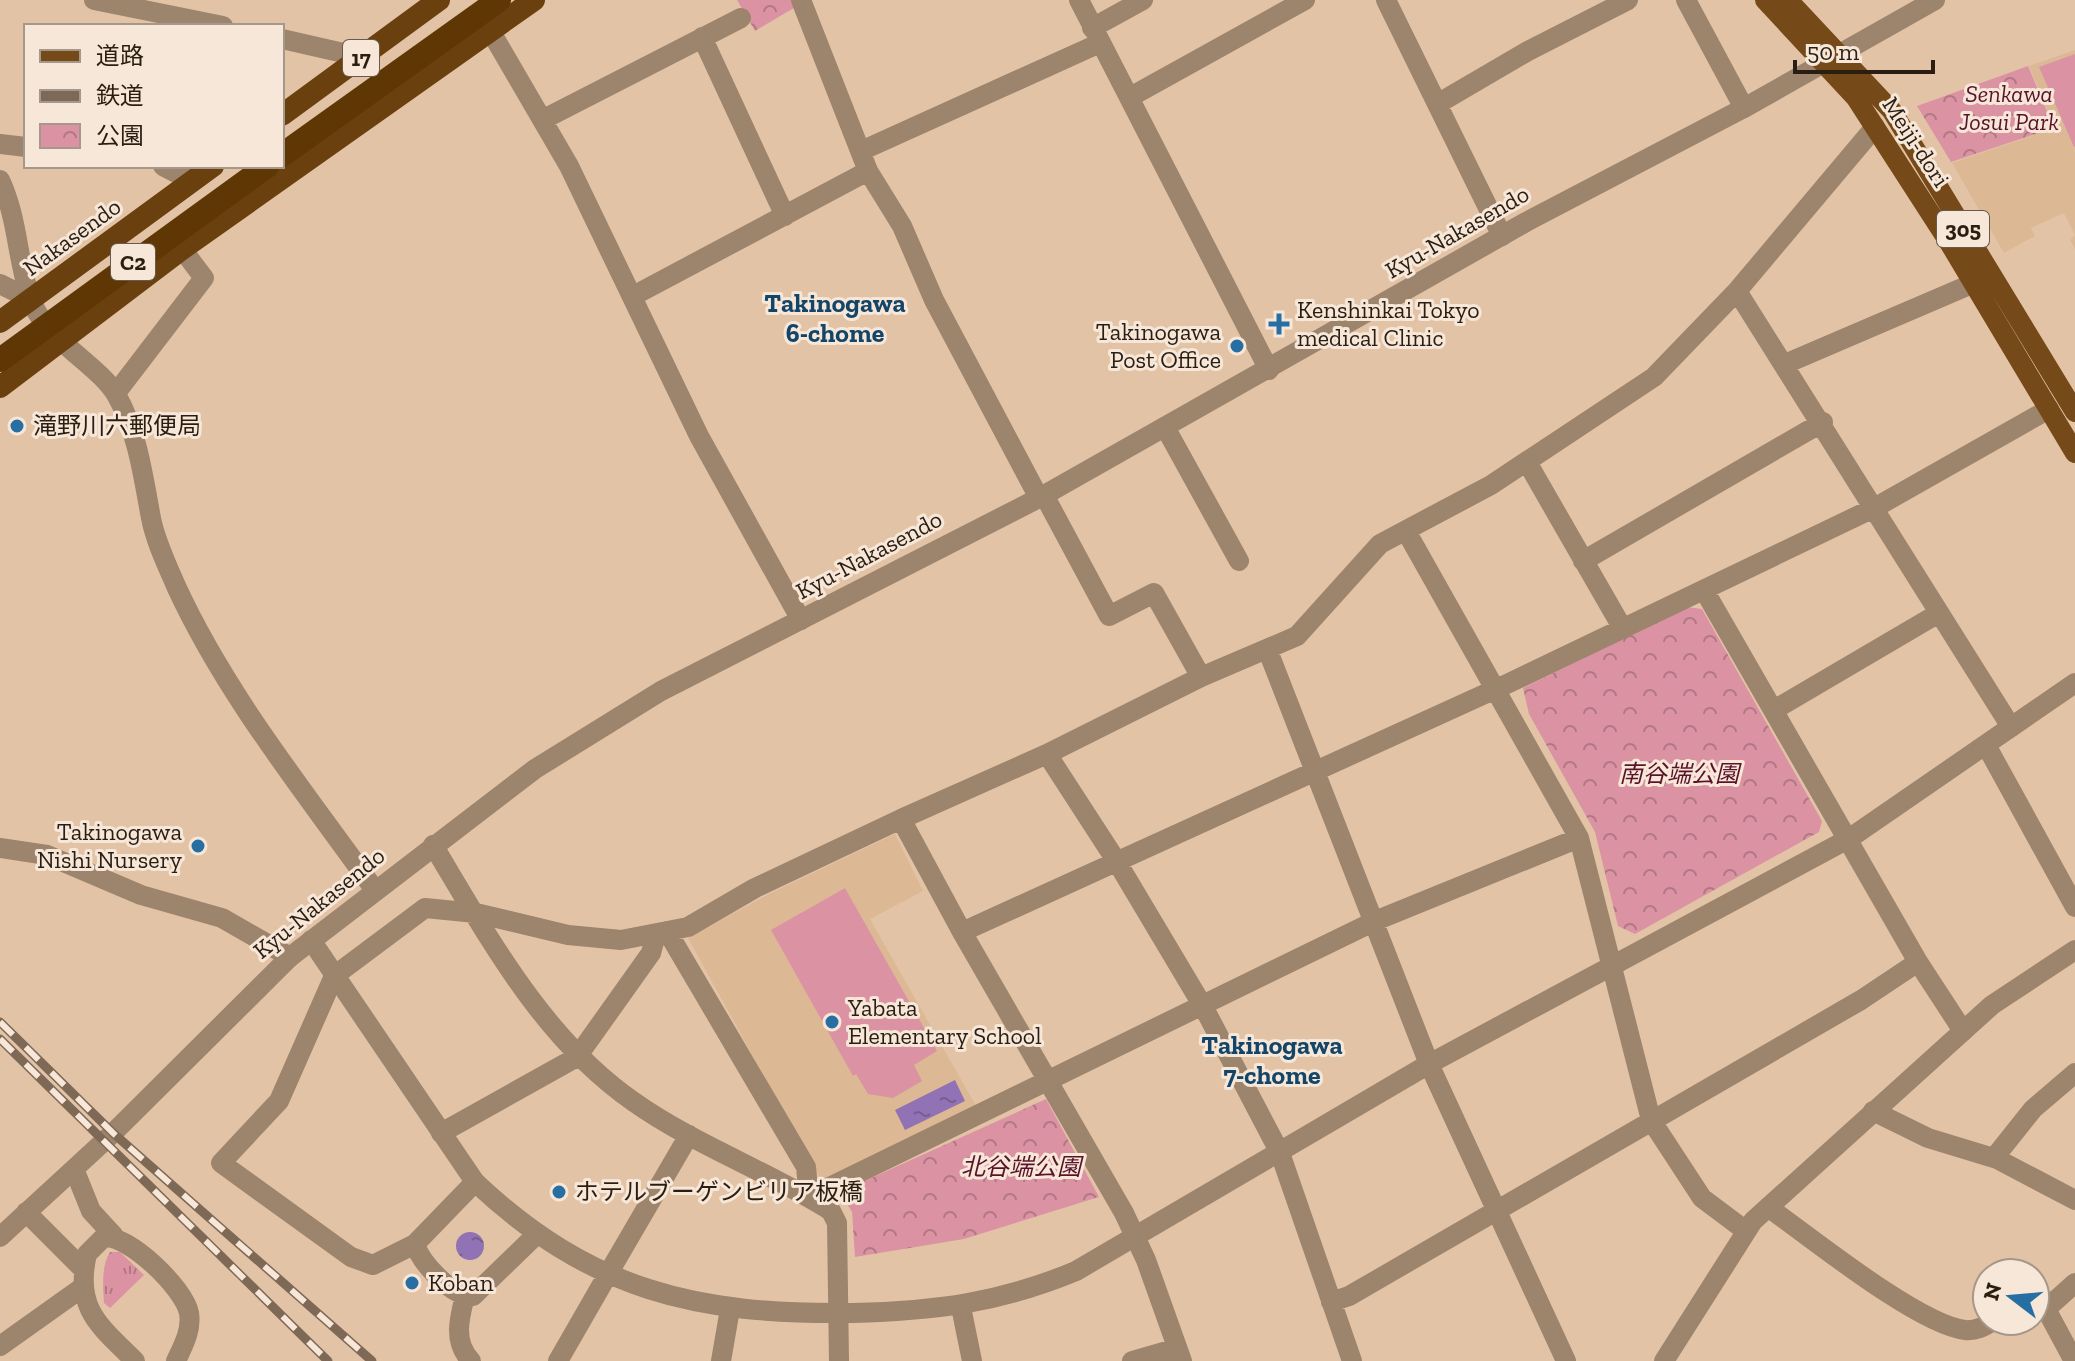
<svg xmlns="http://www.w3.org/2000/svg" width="2075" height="1361" font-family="'Zilla Slab','Noto Sans JP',serif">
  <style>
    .built { fill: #dcb895 }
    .grass { fill: url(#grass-tufts) }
    .park { fill: url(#park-crowns) }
    .pitch { fill: #db93a3 }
    .water { fill: url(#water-ripples) }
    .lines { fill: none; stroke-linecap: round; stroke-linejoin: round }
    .minor { stroke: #9d846c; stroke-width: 20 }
    .tertiary { stroke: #9d846c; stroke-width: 20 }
    .primary { stroke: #754918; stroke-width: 20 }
    .trunk { stroke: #6a400e; stroke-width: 22 }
    .motorway { stroke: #5f3705; stroke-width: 24 }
    .rail-casing { stroke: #7e6956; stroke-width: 9 }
    .rail { stroke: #f7e7d8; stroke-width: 6; stroke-dasharray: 18; stroke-linecap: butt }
    .poi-dot { fill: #276ea2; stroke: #f7e7d8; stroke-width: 3 }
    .labels { text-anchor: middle; stroke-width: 6; stroke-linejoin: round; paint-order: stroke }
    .shield { fill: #f7e7d8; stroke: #685a4e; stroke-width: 2 }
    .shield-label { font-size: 22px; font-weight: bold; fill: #2a1e13 }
    .park-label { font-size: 24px; font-style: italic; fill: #5a122b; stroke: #f7e7d8 }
    .street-label { font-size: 24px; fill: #2a1e13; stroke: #f7e7d8 }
    .poi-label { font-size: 24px; fill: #2a1e13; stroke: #f7e7d8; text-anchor: start }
    .neighbourhood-label { font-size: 26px; font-weight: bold; fill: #134568; stroke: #f7e7d8 }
  </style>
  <defs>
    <pattern id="grass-tufts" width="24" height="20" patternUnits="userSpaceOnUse" patternTransform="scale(2)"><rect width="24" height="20" fill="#db93a3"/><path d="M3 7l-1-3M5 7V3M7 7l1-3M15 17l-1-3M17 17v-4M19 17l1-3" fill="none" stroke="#b27784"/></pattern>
    <pattern id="park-crowns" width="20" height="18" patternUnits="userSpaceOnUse" patternTransform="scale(2)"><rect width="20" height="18" fill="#db93a3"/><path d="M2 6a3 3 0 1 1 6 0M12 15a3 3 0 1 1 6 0" fill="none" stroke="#b27784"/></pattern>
    <pattern id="water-ripples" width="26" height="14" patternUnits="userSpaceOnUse" patternTransform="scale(2)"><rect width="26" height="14" fill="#9173b5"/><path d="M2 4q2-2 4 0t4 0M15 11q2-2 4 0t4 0" fill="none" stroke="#775e92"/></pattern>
  </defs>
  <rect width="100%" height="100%" fill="#e3c3a6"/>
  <!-- built -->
  <path class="built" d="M 2075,50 L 2075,249 L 2070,240 L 2075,235 L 2064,213 L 2031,228 L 2035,236 L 2004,253 L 1952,163 L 2055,128 L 2029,66 Z
    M 895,834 L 923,891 L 870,919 L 976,1106 L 821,1180 L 688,938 L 769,894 Z"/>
  <!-- grass -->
  <path class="grass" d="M 110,1252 L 120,1252 L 144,1275 L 110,1308 L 104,1303 C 103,1287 101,1266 110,1252 Z"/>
  <!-- park -->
  <path class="park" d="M 737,0 L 797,0 L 799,5 L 755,31 Z
    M 2028,66 L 2054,128 L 1951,162 L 1917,106 Z
    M 1687,607 L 1702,609 L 1822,821 L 1819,832 L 1635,934 L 1618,926 L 1595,832 L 1529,714 L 1523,688 Z
    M 1046,1099 L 1099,1197 L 964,1239 L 855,1257 L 852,1212 L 840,1192 Z"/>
  <!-- pitch -->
  <path class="pitch" d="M 2075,54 L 2075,146 L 2074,147 L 2039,67 Z
    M 845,888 L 937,1051 L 914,1065 L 922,1081 L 893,1098 L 868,1094 L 856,1074 L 853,1076 L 771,930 Z"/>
  <!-- water -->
  <path class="water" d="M 955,1080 L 965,1101 L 905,1130 L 895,1110 Z
    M456 1246a14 14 0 1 1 28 0a14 14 0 1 1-28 0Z"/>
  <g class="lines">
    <!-- minor -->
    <path class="minor" d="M 94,0 L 223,26
      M 801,0 L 868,171 L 902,226 L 934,300 L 1039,498
      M 1079,0 L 1269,370
      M 1386,0 L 1502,236
      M 1686,0 L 1744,108
      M 1092,28 L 1143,0
      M 491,32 L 569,166 L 699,436 L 801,620
      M 702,37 L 785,216
      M 282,39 L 361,57
      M 1132,96 L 1305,0
      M 1439,103 L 1528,51 L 1628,0
      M 544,119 L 741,18
      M 0,144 L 26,147
      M 861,151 L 1100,43
      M 163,166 L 192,181
      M 0,180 C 18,218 17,259 30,297 C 43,339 98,363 117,396 C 138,434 143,476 151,518 C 155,540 167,565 176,586 C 226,695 305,792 374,889
      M 0,284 L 30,299
      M 1737,291 L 2011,727
      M 633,296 L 868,171
      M 1785,364 L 1974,283
      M 116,393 L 204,278 L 182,249
      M 1165,427 L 1239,561
      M 1527,462 L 1623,629
      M 1044,495 L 1109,616 L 1154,593 L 1201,677
      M 1406,531 L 1579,838 L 1651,1120 L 1702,1198 L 1746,1231
      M 1583,561 L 1823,422
      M 1704,590 L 1918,962 L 1963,1031
      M 1268,651 L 1429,1064 L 1566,1361
      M 1774,710 L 1939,613
      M 1986,745 L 2075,907
      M 1047,754 L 1117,862 L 1204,1008 L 1280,1153 L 1352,1361
      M 901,819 L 962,932 L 1124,1213 L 1146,1260 L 1182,1361
      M 433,845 C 489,938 543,1039 634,1102 C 695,1145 768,1171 831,1211 L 837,1223 L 839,1361
      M 0,848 L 47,855 L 141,895 L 222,918 L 290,957
      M 667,931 L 806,1167 L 809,1197
      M 962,932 L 1509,683 L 1876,507 L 2049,409
      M 1873,1111 L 1928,1138 L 1997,1159 L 2075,1200
      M 441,1133 L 577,1057 L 651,953 L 656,935
      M 1994,1158 L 2033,1109 L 2075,1073
      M 475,1182 L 415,1244 L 373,1265 L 351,1257 L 221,1163 L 279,1101 L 334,976 L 425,908 L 476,913 L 568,935 L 621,940 L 688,927 L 755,888 L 901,819 L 1047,754 L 1201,677 L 1297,636 L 1380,544 L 1491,485 L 1654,377 L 1737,291 L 1875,127
      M 809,1197 L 1375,921 L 1579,838
      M 415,1244 C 421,1263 452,1297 473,1296 L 537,1234
      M 608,1274 L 689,1135
      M 465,1296 C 459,1319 453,1342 471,1361
      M 1331,1302 L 1349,1296 L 1861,1000 L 1918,962
      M 961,1307 L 972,1361
      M 2046,1309 L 2075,1283
      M 0,1346 L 83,1287
      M 721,1361 L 730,1309
      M 1132,1361 L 1177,1348"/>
    <!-- tertiary -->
    <path class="tertiary" d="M 311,940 L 475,1182 C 591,1291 697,1315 852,1313 C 935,1311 999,1303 1076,1271 L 1429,1064 L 1850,838 L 2075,683
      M 74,1169 L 91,1211 L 114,1236
      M 1768,1207 C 1810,1237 1919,1325 1965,1330 C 1976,1331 1984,1327 1993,1321
      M 26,1212 L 83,1269
      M 0,1237 L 113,1133 L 290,957 L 535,769 L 661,691 L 1039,498 L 1526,222 L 1744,108 L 1935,0
      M 2035,1305 L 2046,1309 L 2074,1361
      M 135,1361 C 100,1326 74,1309 87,1254 L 104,1237 C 129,1235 184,1288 189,1313 C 192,1330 183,1346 176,1361
      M 558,1361 L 608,1274
      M 1664,1361 L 1753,1221 L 1992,1005 L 2075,950"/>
    <!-- primary -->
    <path class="primary" d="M 1765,0 L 1856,98 L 1947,239 L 2075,453
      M 1788,0 L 1892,111 L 2075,412"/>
    <!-- trunk -->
    <path class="trunk" d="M 282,115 L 439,0
      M 0,322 L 213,166
      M 0,387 L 182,249 L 534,0"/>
    <!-- motorway -->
    <path class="motorway" d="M 282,155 L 499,0
      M 0,360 L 267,166"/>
    <!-- rail casing -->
    <g class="rail-casing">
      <path id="rail" d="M 0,1022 L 113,1133 L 372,1361
        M 0,1039 L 328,1361"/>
    </g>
    <!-- rail -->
    <use href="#rail" class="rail"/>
  </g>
  <!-- markers -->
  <g class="poi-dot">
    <path d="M1275 312h8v8h8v8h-8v8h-8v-8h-8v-8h8z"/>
    <circle cx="1237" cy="346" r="8"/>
    <circle cx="17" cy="426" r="8"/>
    <circle cx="198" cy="846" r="8"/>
    <circle cx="832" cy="1022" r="8"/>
    <circle cx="559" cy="1192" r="8"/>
    <circle cx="412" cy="1283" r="8"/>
  </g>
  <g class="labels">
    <!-- shield labels -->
    <g class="shield">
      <rect x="343" y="40" width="36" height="36" rx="6"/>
      <rect x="1937" y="211" width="52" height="36" rx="6"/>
      <rect x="111" y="244" width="44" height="36" rx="6"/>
    </g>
    <g class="shield-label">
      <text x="361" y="66">17</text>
      <text x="1963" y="237">305</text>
      <text x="133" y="270">C2</text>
    </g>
    <!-- park labels -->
    <g class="park-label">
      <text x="2009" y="102">Senkawa<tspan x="2009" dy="28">Josui Park</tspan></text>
      <text x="1679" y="782">南谷端公園</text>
      <text x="1021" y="1175">北谷端公園</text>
    </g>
    <!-- street labels -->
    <g class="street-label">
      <text transform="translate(1916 142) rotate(57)" y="8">Meiji-dori</text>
      <text transform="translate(1457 232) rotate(-30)" y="8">Kyu-Nakasendo</text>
      <text transform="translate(72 237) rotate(-36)" y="8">Nakasendo</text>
      <text transform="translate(869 555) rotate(-28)" y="8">Kyu-Nakasendo</text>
      <text transform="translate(319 903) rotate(-39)" y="8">Kyu-Nakasendo</text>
    </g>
    <!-- poi labels -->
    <g class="poi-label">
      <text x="1297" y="318">Kenshinkai Tokyo<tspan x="1297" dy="28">medical Clinic</tspan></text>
      <text x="1221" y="340" text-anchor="end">Takinogawa<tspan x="1221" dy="28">Post Office</tspan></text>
      <text x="33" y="434">滝野川六郵便局</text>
      <text x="182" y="840" text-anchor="end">Takinogawa<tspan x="182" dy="28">Nishi Nursery</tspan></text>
      <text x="848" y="1016">Yabata<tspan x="848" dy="28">Elementary School</tspan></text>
      <text x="575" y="1200">ホテルブーゲンビリア板橋</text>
      <text x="428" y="1291">Koban</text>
    </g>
    <!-- neighbourhood labels -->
    <g class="neighbourhood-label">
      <text x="835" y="312">Takinogawa<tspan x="835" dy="30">6-chome</tspan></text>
      <text x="1272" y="1054">Takinogawa<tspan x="1272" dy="30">7-chome</tspan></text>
    </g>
  </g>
  <!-- legend -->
  <rect x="24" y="24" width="260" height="144" fill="#f7e7d8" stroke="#a59789" stroke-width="2"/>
  <rect x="40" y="50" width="40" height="12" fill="#754918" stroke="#a59789" stroke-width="2"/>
  <text x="96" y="64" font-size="24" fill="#2a1e13">道路</text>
  <rect x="40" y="90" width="40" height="12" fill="#7e6956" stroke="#a59789" stroke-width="2"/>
  <text x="96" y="104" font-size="24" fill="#2a1e13">鉄道</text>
  <rect x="40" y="124" width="40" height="24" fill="url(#park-crowns)" stroke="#a59789" stroke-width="2"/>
  <text x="96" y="144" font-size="24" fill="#2a1e13">公園</text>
  <!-- north arrow -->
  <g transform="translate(2011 1297) rotate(286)"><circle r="38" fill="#f7e7d8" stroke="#a59789" stroke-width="2"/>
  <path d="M0-6L14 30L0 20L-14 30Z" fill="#276ea2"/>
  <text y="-12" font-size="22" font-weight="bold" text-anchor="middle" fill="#2a1e13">N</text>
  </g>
  <!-- scale -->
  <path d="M1795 60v12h138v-12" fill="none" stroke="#2a1e13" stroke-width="4"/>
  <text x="1807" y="60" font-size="24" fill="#2a1e13" stroke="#f7e7d8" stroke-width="6" paint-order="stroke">50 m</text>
</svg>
